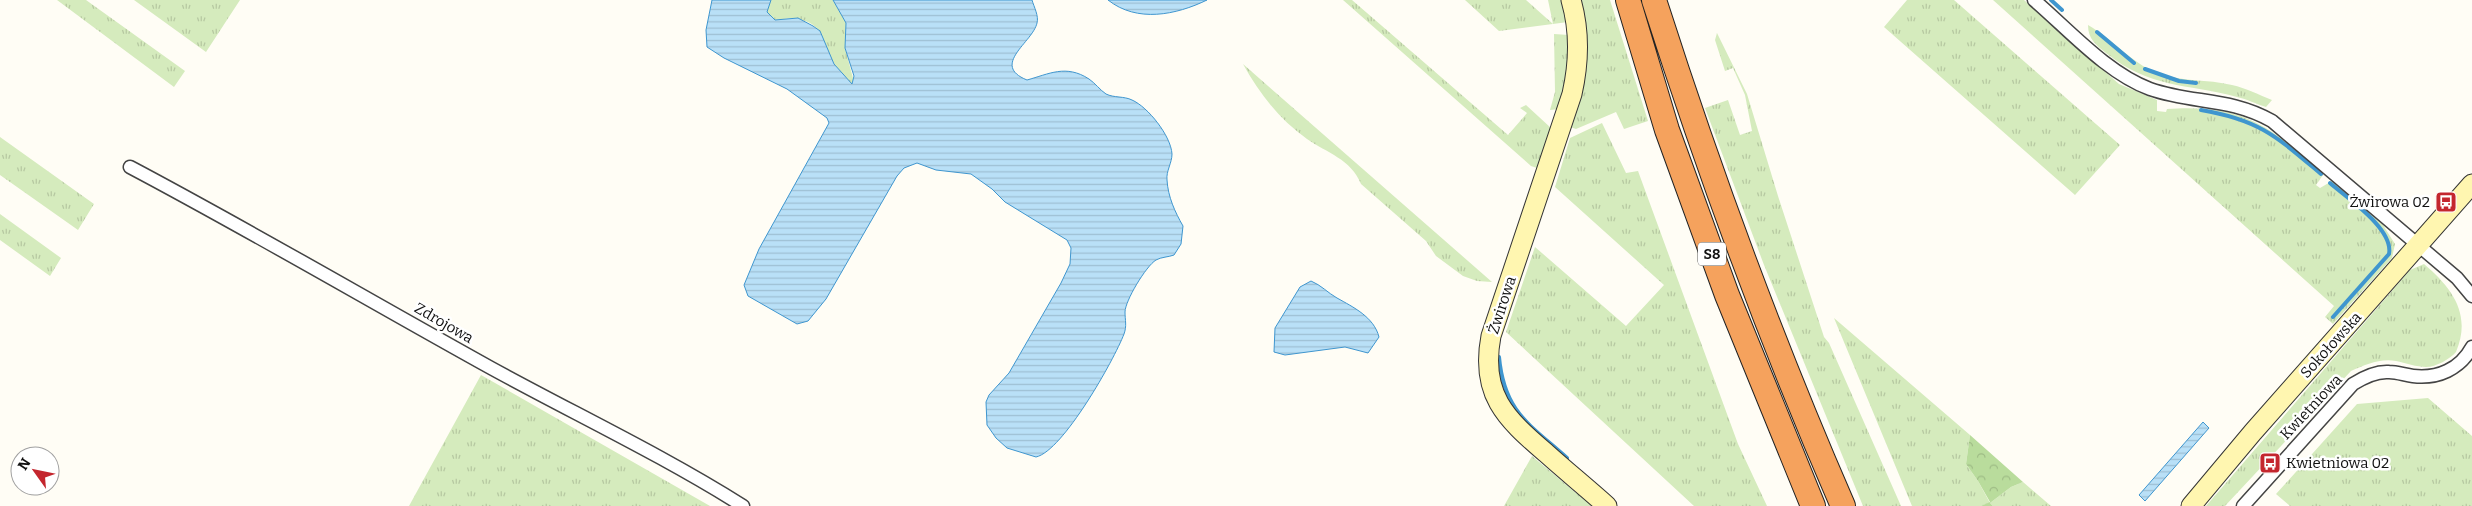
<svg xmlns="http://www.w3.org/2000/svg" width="2472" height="506" font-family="Bitter,serif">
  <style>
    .grass { fill: url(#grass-tufts) }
    .forest { fill: url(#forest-crowns) }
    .water { fill: url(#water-rules); stroke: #3f96cf }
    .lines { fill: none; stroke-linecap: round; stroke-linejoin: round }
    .stream { stroke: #3f96cf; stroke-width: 4 }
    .street-casing { stroke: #444; stroke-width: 15 }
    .secondary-casing { stroke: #333; stroke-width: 21 }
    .highway-casing { stroke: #222; stroke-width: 26 }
    .street { stroke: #fff; stroke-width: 12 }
    .secondary { stroke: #fff6b0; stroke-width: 19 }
    .highway { stroke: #f5a25d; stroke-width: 24 }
    .labels { text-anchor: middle; stroke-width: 5; stroke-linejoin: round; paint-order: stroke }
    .shield { fill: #fff; stroke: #585858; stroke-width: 1 }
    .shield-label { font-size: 14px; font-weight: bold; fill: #111 }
    .poi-label { font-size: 15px; fill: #111; stroke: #fff; text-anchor: end }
    .street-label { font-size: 15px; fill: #111; stroke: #fff }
  </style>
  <defs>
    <pattern id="grass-tufts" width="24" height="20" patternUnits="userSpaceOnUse" patternTransform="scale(1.25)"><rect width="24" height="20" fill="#d5ebbd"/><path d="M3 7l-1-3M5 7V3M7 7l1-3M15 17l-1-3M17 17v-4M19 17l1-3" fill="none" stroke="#b6c8a1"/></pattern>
    <pattern id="forest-crowns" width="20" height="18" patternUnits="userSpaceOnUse" patternTransform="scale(1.25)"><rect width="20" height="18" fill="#b9dc9c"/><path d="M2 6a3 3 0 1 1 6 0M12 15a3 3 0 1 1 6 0" fill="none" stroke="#9ebc85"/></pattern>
    <pattern id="water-rules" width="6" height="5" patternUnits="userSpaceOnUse" patternTransform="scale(1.25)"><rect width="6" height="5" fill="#b9e0f7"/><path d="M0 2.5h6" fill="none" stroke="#9ebfd3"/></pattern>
  </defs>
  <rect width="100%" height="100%" fill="#fffdf5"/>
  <!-- grass -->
  <path class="grass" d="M 57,0 L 86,0 L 185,71 L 174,87 Z
    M 134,0 L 240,0 L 206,52 Z
    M 771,0 L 833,0 L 846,23 L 845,48 L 854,82 L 852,84 C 843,76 833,64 828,53 C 820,35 822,25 799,19 C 791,17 782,20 775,20 L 767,12 L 767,7 Z
    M 1343,0 L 1352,0 L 1508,135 L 1527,113 L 1520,108 L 1526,105 L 1551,128 L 1540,169 L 1531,166 Z
    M 1465,0 L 1526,0 L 1553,24 L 1548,0 L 1564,0 L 1568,22 L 1499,31 Z
    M 1579,0 L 1610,0 L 1648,121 L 1624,129 L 1616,112 L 1576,129 L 1570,127 Z
    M 1907,0 L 1954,0 L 2120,145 L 2075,195 L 1884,27 Z
    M 1993,0 L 2024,0 L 2119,84 L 2157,100 L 2157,111 L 2166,112 L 2167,109 C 2242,104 2268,125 2321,171 L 2323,175 L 2316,185 L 2320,188 L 2332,181 L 2383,225 L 2395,244 L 2392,258 L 2333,324 L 2325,317 L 2334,306 Z
    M 2088,25 C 2113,39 2130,62 2157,73 C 2182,82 2207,79 2232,85 C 2246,88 2259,95 2272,100 L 2266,107 C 2256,104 2247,99 2237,97 C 2185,83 2151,89 2106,53 C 2096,45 2088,39 2088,25 Z
    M 1717,33 L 1747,94 L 1778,196 L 1824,337 L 1829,343 L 1901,506 L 1863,506 L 1764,265 L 1705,108 L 1728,100 L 1740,135 L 1752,131 L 1745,95 L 1733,68 L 1725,71 L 1715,40 Z
    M 1554,34 L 1569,35 L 1567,80 L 1559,109 L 1550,110 L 1555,92 Z
    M 1243,64 L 1492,282 L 1477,281 L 1463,276 L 1436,256 L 1426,241 L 1361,184 C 1351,159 1327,153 1307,139 C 1279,119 1259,93 1243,64 Z
    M 1602,123 L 1626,173 L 1638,171 L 1738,444 L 1767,506 L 1694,506 L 1506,332 L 1535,247 L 1626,326 L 1664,285 L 1555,187 L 1570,138 Z
    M 0,137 L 94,204 L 78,230 L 0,175 Z
    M 0,214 L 61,258 L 50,276 L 0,240 Z
    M 2424,264 C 2452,288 2472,314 2456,352 C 2450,359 2436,367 2426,367 C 2417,367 2405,363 2396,361 C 2380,358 2365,365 2351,371 L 2225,506 L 2206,506 L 2410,270 Z
    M 1834,318 L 1970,435 L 1966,464 L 1978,481 L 1990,503 L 2011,487 L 2023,482 L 2051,506 L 1993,506 L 1990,503 L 1981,506 L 1912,506 Z
    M 481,375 L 710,506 L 409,506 Z
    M 2428,398 L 2472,436 L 2472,506 L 2290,506 L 2276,494 L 2357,404 Z
    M 1532,456 L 1576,493 L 1580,490 L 1596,506 L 1504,506 Z"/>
  <!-- forest -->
  <path class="forest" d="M 1970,435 L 2023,482 L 2011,487 L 1990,503 L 1993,506 L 1981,506 L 1990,502 L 1978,481 L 1966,464 Z"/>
  <!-- water -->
  <path class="water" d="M 712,0 L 771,0 L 767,12 L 775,20 L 798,18 L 813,26 L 820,31 L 834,64 L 852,84 L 854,76 L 845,48 L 846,23 L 833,0 L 1032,0 C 1034,7 1039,16 1037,23 C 1033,42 990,65 1027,80 C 1049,74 1066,64 1089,79 C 1095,83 1100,90 1106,94 C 1114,98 1124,96 1132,100 C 1148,107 1171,136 1172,154 C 1172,163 1166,171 1167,180 C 1168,197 1175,212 1183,226 L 1181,244 L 1174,255 C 1169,257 1161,257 1156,260 C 1146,266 1125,301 1125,312 C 1125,320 1127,326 1124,334 C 1114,360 1063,451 1036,457 L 1007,448 L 996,438 L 987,425 L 986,402 L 989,395 L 1009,373 L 1061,283 L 1070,264 L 1071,248 L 1067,240 L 1005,202 L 992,189 L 971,174 L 936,170 L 917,163 L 904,168 L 897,176 L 826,299 L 808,321 L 797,324 L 748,296 L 744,285 L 759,249 L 829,123 L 827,118 L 787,89 L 724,58 L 707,47 L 706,30 Z
    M 1108,0 L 1207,0 C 1176,15 1137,23 1108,0 Z
    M 1311,281 C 1321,285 1328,293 1337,298 C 1353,307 1374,317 1379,337 L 1368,353 L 1345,347 L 1285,355 L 1274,352 L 1275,328 L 1300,287 Z
    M 2203,422 L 2209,428 L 2145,501 L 2139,495 Z"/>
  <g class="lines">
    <!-- stream -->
    <path class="stream" d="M 2051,0 L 2062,10
      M 2097,32 L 2134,63
      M 2145,69 L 2179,81 L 2196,83
      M 2201,110 C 2260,120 2277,137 2321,174
      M 2330,183 C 2347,198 2394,229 2389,254 L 2333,317
      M 1499,357 C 1504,412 1529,424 1567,458"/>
    <!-- street casing -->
    <g class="street-casing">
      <path id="street" d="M 2034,0 C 2069,30 2107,73 2150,89 C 2193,104 2229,97 2272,121 L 2457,278 L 2472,296
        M 130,167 C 251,231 370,301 491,368 C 575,414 662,455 743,506
        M 2243,506 L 2353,384 C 2364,377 2376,371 2389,372 C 2397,372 2405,375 2413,376 C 2438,379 2460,369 2472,347"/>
    </g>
    <!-- secondary casing -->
    <g class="secondary-casing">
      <path id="secondary" d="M 1571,0 C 1580,31 1579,63 1572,94 L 1491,336 C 1480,394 1505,418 1546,453 C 1566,471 1587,488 1607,506
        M 2191,506 L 2253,432 L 2472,184"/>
    </g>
    <!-- highway casing -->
    <g class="highway-casing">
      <path id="highway" d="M 1628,0 L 1667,130 L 1727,295 L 1813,506
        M 1654,0 C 1709,172 1771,341 1843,506"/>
    </g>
    <!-- street -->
    <use href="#street" class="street"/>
    <!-- secondary -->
    <use href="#secondary" class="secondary"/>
    <!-- highway -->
    <use href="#highway" class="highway"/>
  </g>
  <!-- icons -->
  <defs>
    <g id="bus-square" transform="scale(1.125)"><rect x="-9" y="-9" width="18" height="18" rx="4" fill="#c4262e" stroke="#fff"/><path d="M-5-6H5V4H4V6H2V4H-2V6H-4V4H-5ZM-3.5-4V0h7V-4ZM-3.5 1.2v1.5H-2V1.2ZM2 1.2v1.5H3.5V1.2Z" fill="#fff"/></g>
  </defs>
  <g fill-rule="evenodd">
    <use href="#bus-square" x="2446" y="202"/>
    <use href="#bus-square" x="2270" y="463"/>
  </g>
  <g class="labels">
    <!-- shield labels -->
    <rect class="shield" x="1698" y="242.5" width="28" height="23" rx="4"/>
    <g class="shield-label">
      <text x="1712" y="259">S8</text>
    </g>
    <!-- poi labels -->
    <g class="poi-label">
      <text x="2430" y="207">Żwirowa 02</text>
      <text x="2286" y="468" text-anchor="start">Kwietniowa 02</text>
    </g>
    <!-- street labels -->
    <g class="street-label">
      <text transform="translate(1502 305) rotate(-72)" y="5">Żwirowa</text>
      <text transform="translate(444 323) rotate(30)" y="5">Zdrojowa</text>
      <text transform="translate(2331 345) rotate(-48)" y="5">Sokołowska</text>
      <text transform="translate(2311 407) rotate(-47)" y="5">Kwietniowa</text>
    </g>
  </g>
  <!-- north arrow -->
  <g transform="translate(35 471) rotate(303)"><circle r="24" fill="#ffffff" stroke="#a0a0a0"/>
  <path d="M0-4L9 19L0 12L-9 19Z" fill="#c4262e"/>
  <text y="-8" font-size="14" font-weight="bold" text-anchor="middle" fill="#111111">N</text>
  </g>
</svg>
